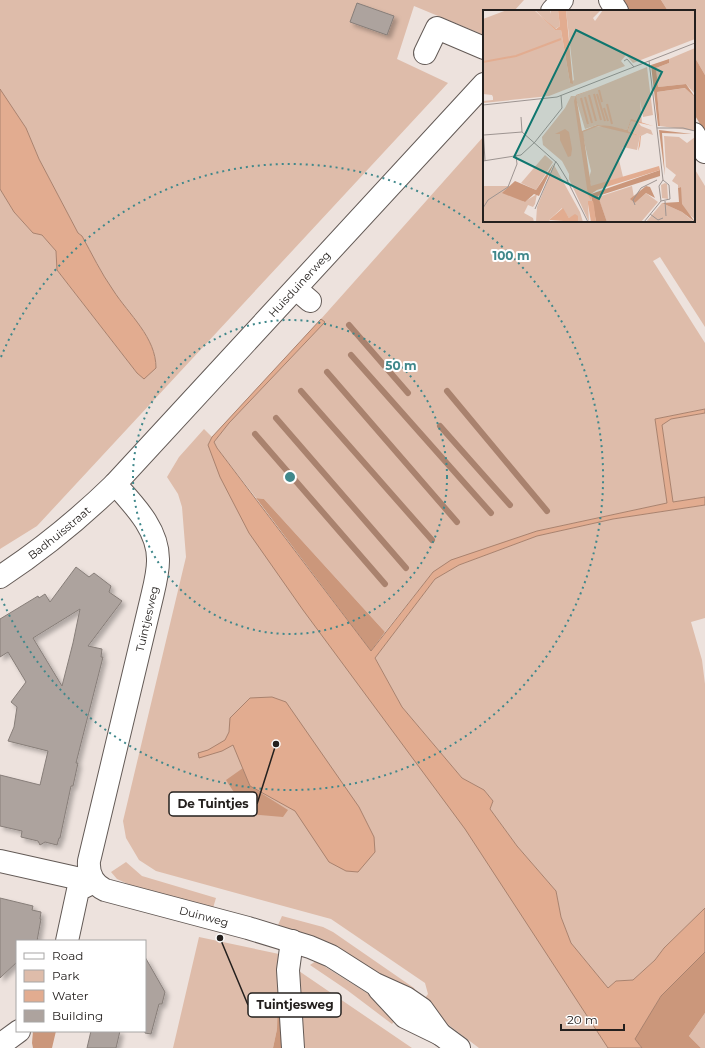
<svg xmlns="http://www.w3.org/2000/svg" width="705" height="1048" font-family="Montserrat,sans-serif">
  <style>
    .green { fill: #debcaa }
    .forest { fill: #cb977b }
    .water { fill: #e2ac90; stroke: #a9826e }
    .lines { fill: none; stroke-linecap: round; stroke-linejoin: round }
    .stream { stroke: #a9826e; stroke-width: 6 }
    .building { fill: #ada39e; stroke: #877e79; fill-rule: evenodd; filter: url(#shadow) }
    .minor-casing { stroke: #635a56; stroke-width: 24 }
    .minor { stroke: #fff; stroke-width: 22 }
    .ring { fill: none; stroke: #40888b; stroke-width: 2; stroke-dasharray: 2 4 }
    .labels { text-anchor: middle; stroke-width: 4; stroke-linejoin: round; paint-order: stroke }
    .street-label { font-size: 11px; fill: #24201e; stroke: #fff }
    .inset-river { fill: none; stroke: #e2ac90; stroke-width: 2 }
    .inset-road { fill: none; stroke: #9d9491; stroke-width: 1 }
    .view { fill: #0f766e; fill-opacity: 0.15; stroke: #0f766e; stroke-width: 2 }
    .inset-edge { fill: none; stroke: #24201e; stroke-width: 2 }
    .centre { fill: #40888b; stroke: #fff; stroke-width: 2 }
    .ring-label { font-size: 12px; text-anchor: middle; font-weight: bold; fill: #40888b; stroke: #fff; stroke-width: 4; stroke-linejoin: round; paint-order: stroke }
    .leader { fill: none; stroke: #24201e; stroke-width: 1.5 }
    .callout-dot { fill: #24201e; stroke: #fff; stroke-width: 1.5 }
    .callout { fill: #fff; stroke: #24201e; stroke-width: 1.5 }
    .callout-label { font-size: 12px; text-anchor: middle; font-weight: bold; fill: #24201e }
  </style>
  <defs>
    <filter id="shadow"><feDropShadow dx="3.5" dy="3.5" stdDeviation="2" flood-color="#0004"/></filter>
  </defs>
  <rect width="100%" height="100%" fill="#ede2dd"/>
  <!-- green -->
  <path class="green" d="M 0,0 L 524,0 L 514,11 L 484,11 L 484,35 L 414,6 L 397,59 L 448,83 L 37,526 L 0,549 L 0,189 L 14,212 L 33,233 L 42,235 L 56,251 L 57,270 L 137,373 L 156,368 C 156,337 129,315 113,291 C 102,273 92,255 82,236 L 78,233 L 39,159 L 26,128 L 0,89 Z
    M 661,0 L 705,0 L 705,75 L 694,56 L 694,11 L 668,11 Z
    M 484,136 L 484,221 L 694,221 L 694,168 L 705,186 L 705,327 L 660,257 L 653,261 L 705,343 L 705,409 L 655,419 L 667,503 L 537,531 L 433,572 L 385,632 L 264,499 L 256,498 L 217,448 L 214,442 L 229,423 L 325,322 L 321,319 Z
    M 705,413 L 705,497 L 673,502 L 662,425 L 671,419 Z
    M 204,429 L 212,437 L 208,445 L 214,459 L 616,1048 L 479,1048 L 434,1014 L 422,1002 L 428,994 L 425,983 L 331,919 L 156,871 L 139,860 L 126,838 L 123,821 L 186,557 L 182,507 L 178,494 L 167,477 L 179,457 Z
    M 705,505 L 705,618 L 691,622 L 702,660 L 705,684 L 705,908 L 664,948 L 655,960 L 633,980 L 616,981 L 608,988 L 571,943 L 561,917 L 556,891 L 517,846 L 490,809 L 493,801 L 484,790 L 462,778 L 402,707 L 375,658 L 435,579 L 459,565 L 537,536 L 613,519 Z
    M 126,862 L 142,876 L 216,898 L 213,908 L 130,885 L 117,879 L 111,872 Z
    M 282,916 L 323,927 L 333,932 L 414,988 L 416,991 L 414,996 L 321,940 L 278,925 Z
    M 199,937 L 279,954 L 277,1029 L 273,1048 L 173,1048 Z
    M 316,961 L 367,993 L 398,1017 L 392,1024 L 347,990 L 310,965 Z
    M 296,969 L 412,1048 L 301,1048 Z
    M 705,1013 L 705,1048 L 701,1048 L 689,1036 Z"/>
  <!-- forest -->
  <path class="forest" d="M 622,0 L 661,0 L 668,11 L 629,11 Z
    M 694,56 L 705,75 L 705,132 L 694,114 Z
    M 256,498 L 264,499 L 385,632 L 371,651 Z
    M 243,768 L 250,786 L 288,810 L 283,817 L 248,814 L 226,780 Z
    M 705,952 L 705,1013 L 689,1036 L 701,1048 L 642,1048 L 634,1039 L 661,996 Z
    M 279,954 L 288,1048 L 273,1048 L 277,1029 Z
    M 33,1031 L 56,1031 L 52,1048 L 33,1048 L 32,1043 Z"/>
  <!-- water -->
  <path class="water" d="M 0,89 L 26,128 L 39,159 L 78,233 L 82,236 C 92,254 101,273 113,290 C 129,315 156,337 156,368 L 144,379 L 137,373 L 57,270 L 56,251 L 42,235 L 33,233 L 14,212 L 0,189 Z
    M 321,319 L 325,322 L 229,423 L 214,442 L 217,448 L 371,651 L 433,572 L 451,560 L 537,531 L 667,503 L 655,419 L 705,409 L 705,413 L 671,419 L 662,425 L 673,502 L 705,497 L 705,505 L 613,519 L 537,536 L 459,565 L 435,579 L 375,658 L 402,707 L 462,778 L 484,790 L 493,801 L 490,809 L 517,846 L 556,891 L 561,917 L 571,943 L 608,988 L 616,981 L 633,980 L 655,960 L 664,948 L 705,908 L 705,952 L 661,996 L 635,1039 L 642,1048 L 608,1048 L 465,829 L 303,610 L 249,533 L 220,477 L 208,445 L 212,437 Z
    M 272,697 L 286,702 L 359,807 L 374,837 L 375,852 L 358,872 L 346,871 L 329,862 L 295,811 L 250,786 L 233,745 L 222,751 L 199,758 L 198,753 L 208,750 L 225,740 L 229,732 L 230,718 L 250,698 Z"/>
  <g class="lines">
    <!-- stream -->
    <path class="stream" d="M 349,325 L 408,393
      M 351,355 L 491,513
      M 327,372 L 457,522
      M 301,391 L 432,540
      M 447,391 L 547,511
      M 276,418 L 406,568
      M 440,426 L 510,505
      M 255,434 L 385,584"/>
  </g>
  <!-- building -->
  <path class="building" d="M 357,3 L 394,16 L 387,35 L 350,22 Z
    M 76,567 L 89,577 L 94,573 L 111,586 L 109,592 L 122,601 L 88,646 L 102,649 L 101,657 L 103,657 L 76,763 L 78,763 L 73,786 L 71,786 L 60,838 L 59,838 L 57,845 L 45,842 L 40,845 L 38,841 L 21,837 L 22,831 L 0,826 L 0,775 L 40,785 L 48,751 L 8,741 L 14,727 L 17,707 L 11,702 L 26,682 L 8,652 L 0,657 L 0,619 L 38,596 L 39,598 L 45,594 L 50,602 ZM 80,609 L 73,643 L 62,686 L 33,638 Z
    M 0,898 L 33,906 L 32,910 L 41,912 L 40,919 L 41,919 L 37,941 L 17,941 L 17,962 L 0,978 Z
    M 145,957 L 165,992 L 162,1004 L 159,1004 L 151,1034 L 145,1033 Z
    M 91,1031 L 120,1031 L 116,1048 L 87,1048 Z"/>
  <g class="lines">
    <!-- minor casing -->
    <g class="minor-casing">
      <g id="minor">
        <path d="M 610,0 L 617,11"/>
        <path d="M 552,11 L 562,0"/>
        <path d="M 425,53 L 437,28 L 484,48"/>
        <path d="M 694,134 L 705,152"/>
        <path d="M 296,289 L 310,301"/>
        <path id="s1" d="M 115,484 C 134,505 159,530 158,561 C 158,574 154,588 151,601 L 89,861 C 88,874 94,885 105,890 L 248,928 L 310,947 L 331,956 L 375,984 L 406,998 L 422,1009 L 440,1034"/>
        <path id="s2" d="M 0,577 C 41,550 79,519 115,484 L 484,84"/>
        <path d="M 0,861 L 94,882"/>
        <path d="M 67,941 L 78,890 L 94,882"/>
        <path d="M 292,941 L 288,970 L 293,1048"/>
        <path d="M 379,989 L 405,1017 L 440,1034 L 459,1048"/>
        <path d="M 0,1045 L 19,1031"/>
      </g>
    </g>
    <!-- minor -->
    <use href="#minor" class="minor"/>
  </g>
  <!-- distance rings -->
  <g class="ring">
    <circle cx="290" cy="477" r="157"/>
    <path d="M1 357A313 313 0 1 1 1 597"/>
  </g>
  <g class="labels">
    <!-- street labels -->
    <g class="street-label">
      <text dy="4" stroke="none"><textPath href="#s2" startOffset="420">Huisduinerweg</textPath></text>
      <text dy="4" stroke="none"><textPath href="#s2" startOffset="74">Badhuisstraat</textPath></text>
      <text transform="translate(147 619) rotate(-77)" y="4">Tuintjesweg</text>
      <text dy="4" stroke="none"><textPath href="#s1" startOffset="536">Duinweg</textPath></text>
    </g>
  </g>
  <!-- overview -->
  <g transform="translate(483 10)">
    <rect width="212" height="212" fill="#ede2dd"/>
    <path d="M 24,0 L 51,0 L 72,20 L 78,20 L 87,73 L 91,70 L 83,0 L 118,0 L 110,8 L 112,11 L 120,0 L 212,0 L 212,29 L 150,53 L 143,45 L 138,51 L 142,56 L 66,86 L 0,93 L 0,91 L 10,90 L 10,87 L 9,85 L 0,84 L 0,9 ZM 52,0 L 67,0 L 68,4 L 68,0 L 75,0 L 77,16 L 72,19 ZM 212,38 L 212,84 L 203,74 L 175,77 L 173,58 L 186,53 L 186,49 ZM 164,57 L 170,105 L 160,107 L 157,90 L 159,113 L 155,112 L 158,116 L 168,120 L 170,125 L 164,123 L 158,126 L 145,121 L 148,110 L 144,120 L 114,115 L 102,119 L 92,86 L 110,191 L 105,194 L 106,212 L 86,169 L 86,164 L 79,151 L 60,135 L 59,127 L 82,98 L 88,86 L 93,86 ZM 203,78 L 212,87 L 212,121 L 177,116 L 174,82 ZM 111,116 L 126,117 L 157,126 L 154,140 L 140,137 L 136,150 L 140,167 L 112,176 L 108,176 L 106,168 L 108,161 L 99,122 ZM 181,126 L 196,127 L 204,133 L 212,127 L 212,209 L 204,203 L 198,194 L 198,177 L 195,178 L 195,175 L 189,171 L 193,165 L 183,157 ZM 62,145 L 70,152 L 53,180 L 38,173 ZM 71,155 L 97,202 L 100,212 L 95,212 L 95,206 L 86,208 L 79,198 L 66,210 L 69,212 L 53,212 L 54,197 ZM 182,173 L 184,174 L 185,189 L 179,188 L 178,175 ZM 0,176 L 27,176 L 41,192 L 54,184 L 52,194 L 50,197 L 45,195 L 41,203 L 50,208 L 51,212 L 0,212 ZM 149,176 L 152,193 L 163,183 L 175,192 L 158,212 L 124,212 L 115,187 ZM 179,193 L 199,202 L 211,212 L 163,212 Z" fill="#debcaa"/>
    <path d="M 186,49 L 186,53 L 173,58 L 175,77 L 203,74 L 212,87 L 202,78 L 174,82 L 177,116 L 175,116 L 168,55 ZM 176,120 L 209,124 L 179,123 L 182,166 ZM 71,153 L 56,186 L 51,184 L 42,192 L 19,183 L 32,171 L 53,180 ZM 177,160 L 177,166 L 115,186 L 124,212 L 113,212 L 108,184 ZM 163,176 L 167,177 L 172,188 L 163,183 L 152,193 L 147,189 ZM 198,177 L 199,194 L 212,212 L 199,202 L 179,193 L 196,192 L 195,178 Z" fill="#cb977b"/>
    <path d="M 51,0 L 73,19 L 77,16 L 75,0 L 83,0 L 90,74 L 87,73 L 78,20 L 72,20 ZM 113,78 L 93,86 L 99,121 L 114,115 L 127,116 L 144,120 L 148,109 L 170,116 L 148,111 L 145,121 L 158,126 L 157,136 L 155,141 L 157,126 L 115,116 L 100,122 L 108,176 L 176,156 L 177,160 L 114,180 L 108,184 L 108,190 L 105,185 L 91,91 L 93,85 ZM 82,119 L 86,122 L 89,139 L 88,146 L 85,147 L 77,130 L 77,124 L 72,124 ZM 110,191 L 111,196 L 113,212 L 108,212 L 105,194 L 105,191 ZM 80,198 L 86,208 L 92,204 L 95,206 L 95,212 L 66,210 Z" fill="#e2ac90"/>
    <path class="inset-river" d="M 0,52 L 33,46 L 78,29M 116,80 L 119,92M 111,84 L 118,110M 114,84 L 122,111M 106,85 L 113,111M 102,87 L 109,113M 98,88 L 105,114M 124,94 L 129,114M 121,98 L 125,111"/>
    <path class="inset-road" d="M 141,51 L 144,49 L 151,57M 166,51 L 180,170M 0,95 L 74,87 L 212,33M 38,107 L 39,122M 0,117 L 2,151M 174,118 L 200,118 L 212,121M 1,125 L 39,122 L 74,153 L 85,171M 52,132 L 79,98 L 78,85M 0,151 L 38,145 L 52,132M 84,170 L 105,212M 178,191 L 176,176 L 180,170M 182,191 L 183,206M 152,195 L 150,190 L 158,178 L 174,170M 0,198 L 5,190 L 25,177 L 34,154 L 33,146M 52,199 L 73,151M 167,204 L 175,210 L 180,208M 161,212 L 178,191 L 187,189 L 186,175 L 180,170"/>
    <path class="view" d="M 93,20 L 179,62 L 116,189 L 31,147 Z"/>
    <rect width="212" height="212" class="inset-edge"/>
  </g>
  <circle cx="290" cy="477" r="6" class="centre"/>
  <g class="ring-label">
    <text x="511" y="260">100 m</text>
    <text x="401" y="370">50 m</text>
  </g>
  <!-- callouts -->
  <path class="leader" d="M276 744L257 804M220 938L248 1005"/>
  <g class="callout-dot">
    <circle cx="276" cy="744" r="4"/>
    <circle cx="220" cy="938" r="4"/>
  </g>
  <g class="callout">
    <rect x="169" y="792" width="88" height="24" rx="4"/>
    <rect x="248" y="993" width="93" height="24" rx="4"/>
  </g>
  <g class="callout-label">
    <text x="213" y="808">De Tuintjes</text>
    <text x="295" y="1009">Tuintjesweg</text>
  </g>
  <!-- legend -->
  <rect x="16" y="940" width="130" height="92" fill="#ffffff" stroke="#a7a6a5"/>
  <rect x="24" y="953" width="20" height="6" fill="#ffffff" stroke="#a7a6a5"/>
  <text x="52" y="960" font-size="12" fill="#24201e">Road</text>
  <rect x="24" y="970" width="20" height="12" fill="#debcaa" stroke="#a7a6a5"/>
  <text x="52" y="980" font-size="12" fill="#24201e">Park</text>
  <rect x="24" y="990" width="20" height="12" fill="#e2ac90" stroke="#a7a6a5"/>
  <text x="52" y="1000" font-size="12" fill="#24201e">Water</text>
  <rect x="24" y="1010" width="20" height="12" fill="#ada39e" stroke="#a7a6a5"/>
  <text x="52" y="1020" font-size="12" fill="#24201e">Building</text>
  <!-- scale -->
  <path d="M561 1024v6h63v-6" fill="none" stroke="#24201e" stroke-width="2"/>
  <text x="567" y="1024" font-size="12" fill="#24201e" stroke="#ffffff" stroke-width="3" paint-order="stroke">20 m</text>
</svg>
